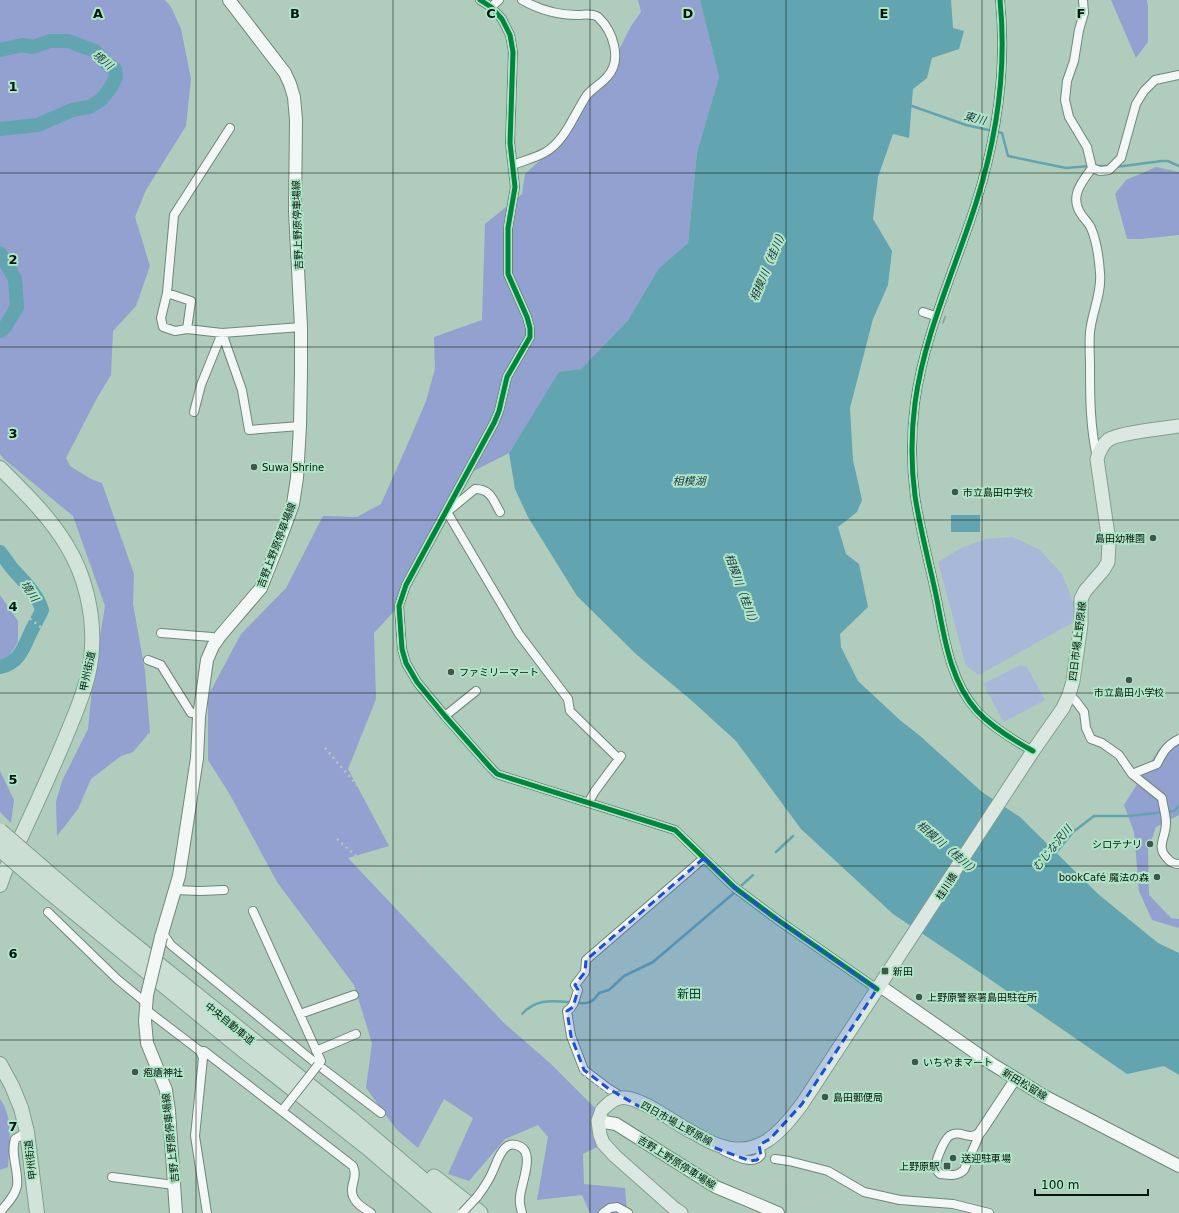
<svg xmlns="http://www.w3.org/2000/svg" width="1179" height="1213" font-family="'DejaVu Sans','Noto Sans JP',sans-serif">
  <style>
    .green { fill: #a8b8d9 }
    .forest { fill: #92a1cf }
    .water { fill: #62a4b0 }
    .lines { fill: none; stroke-linecap: round; stroke-linejoin: round }
    .stream { stroke: #62a4b0; stroke-width: 2.5 }
    .river { stroke: #62a4b0; stroke-width: 14 }
    .minor-tunnel { stroke: #8da899; stroke-width: 8; stroke-dasharray: 8 4; stroke-linecap: butt }
    .minor-casing { stroke: #70867a; stroke-width: 10 }
    .tertiary-casing { stroke: #70867a; stroke-width: 12 }
    .secondary-casing { stroke: #70867a; stroke-width: 14 }
    .primary-casing { stroke: #819f8f; stroke-width: 15 }
    .trunk-casing { stroke: #819f8f; stroke-width: 16 }
    .motorway-casing { stroke: #819f8f; stroke-width: 17 }
    .minor { stroke: #f3f7f5; stroke-width: 8 }
    .tertiary { stroke: #f3f7f5; stroke-width: 10 }
    .secondary { stroke: #f3f7f5; stroke-width: 12 }
    .primary { stroke: #dae8e1; stroke-width: 13 }
    .trunk { stroke: #d2e3da; stroke-width: 14 }
    .motorway { stroke: #caded4; stroke-width: 15 }
    .rail { stroke: #bcc4bf; stroke-width: 2.5; stroke-dasharray: 2 4; stroke-linecap: butt }
    .minor-bridge-casing { stroke: #70867a; stroke-width: 10; stroke-linecap: butt }
    .secondary-bridge-casing { stroke: #70867a; stroke-width: 14; stroke-linecap: butt }
    .primary-bridge-casing { stroke: #819f8f; stroke-width: 15; stroke-linecap: butt }
    .motorway-bridge-casing { stroke: #819f8f; stroke-width: 17; stroke-linecap: butt }
    .minor-bridge { stroke: #f3f7f5; stroke-width: 8 }
    .secondary-bridge { stroke: #f3f7f5; stroke-width: 12 }
    .primary-bridge { stroke: #dae8e1; stroke-width: 13 }
    .motorway-bridge { stroke: #caded4; stroke-width: 15 }
    .cycleway-casing { stroke: #b0e6c7; stroke-width: 8 }
    .cycleway { stroke: #00873e; stroke-width: 5 }
    .marked { fill: #1d4ed8; fill-opacity: 0.2; stroke: #1d4ed8; stroke-width: 3; stroke-dasharray: 8 5; stroke-linejoin: round }
    .grid { fill: none; stroke: #03160c; stroke-width: 1; stroke-opacity: 0.55 }
    .poi-dot { fill: #40564a; stroke: #b0e6c7; stroke-width: 1.5 }
    .labels { text-anchor: middle; stroke-width: 4; stroke-linejoin: round; paint-order: stroke }
    .street-label { font-size: 10px; fill: #03160c; stroke: #b0e6c7 }
    .poi-label { font-size: 10px; fill: #03160c; stroke: #b0e6c7; text-anchor: start }
    .water-label { font-size: 11px; font-style: italic; fill: #213b43; stroke: #b0e6c7 }
    .quarter-label { font-size: 12px; fill: #013c24; stroke: #b0e6c7 }
    .grid-label { font-size: 13px; text-anchor: middle; font-weight: bold; fill: #03160c; stroke: #b0e6c7; stroke-width: 4; stroke-linejoin: round; paint-order: stroke }
  </style>
  <rect width="100%" height="100%" fill="#b0ccbc"/>
  <!-- green -->
  <path class="green" d="M 1013,537 L 1040,550 L 1062,574 L 1074,604 L 1072,623 L 979,675 L 966,666 L 938,562 L 961,548 L 985,539 Z
    M 1020,665 L 1027,667 L 1045,700 L 1004,722 L 983,684 Z"/>
  <!-- forest -->
  <path class="forest" d="M 0,0 L 165,0 L 171,7 L 181,29 L 191,79 L 186,126 L 146,190 L 135,217 L 150,266 L 136,306 L 113,331 L 111,375 L 97,398 L 66,458 L 70,466 L 91,479 L 102,483 L 134,574 L 133,604 L 145,671 L 150,732 L 133,752 L 121,756 L 91,779 L 78,809 L 57,836 L 56,802 L 62,781 L 88,729 L 93,679 L 105,606 L 73,516 L 4,459 L 0,454 Z
    M 638,0 L 700,0 L 719,77 L 697,152 L 688,243 L 659,268 L 628,320 L 581,369 L 559,373 L 509,453 L 466,475 L 399,606 L 374,633 L 376,699 L 348,769 L 389,846 L 348,858 L 504,1023 L 551,1064 L 596,1109 L 599,1146 L 583,1154 L 584,1184 L 625,1188 L 627,1213 L 590,1213 L 582,1195 L 537,1200 L 548,1137 L 538,1125 L 505,1139 L 469,1181 L 448,1174 L 473,1118 L 444,1099 L 418,1148 L 397,1130 L 366,1088 L 372,1043 L 354,985 L 277,882 L 229,793 L 208,760 L 208,696 L 241,634 L 286,588 L 323,516 L 357,517 L 381,504 L 409,441 L 426,401 L 435,369 L 434,337 L 482,320 L 485,224 L 522,194 L 525,174 L 560,142 L 615,58 L 631,26 L 641,12 Z
    M 1111,0 L 1147,0 L 1148,6 L 1148,42 L 1136,58 Z
    M 1156,167 L 1179,172 L 1179,235 L 1141,239 L 1127,239 L 1115,194 L 1126,180 Z
    M 0,595 L 18,621 L 18,642 L 0,670 Z
    M 1179,736 L 1179,815 L 1156,827 L 1148,850 L 1149,895 L 1171,918 L 1179,919 L 1179,928 L 1152,920 L 1139,891 L 1134,832 L 1124,805 L 1159,749 L 1173,739 Z
    M 0,771 L 14,800 L 11,823 L 0,812 Z
    M 0,1099 C 14,1117 9,1145 8,1167 L 0,1170 Z"/>
  <!-- water -->
  <path class="water" d="M 700,0 L 951,0 L 953,28 L 964,31 L 959,49 L 932,58 L 927,78 L 913,89 L 909,138 L 893,134 L 878,177 L 873,219 L 892,251 L 888,285 L 873,319 L 850,408 L 853,460 L 862,500 L 857,512 L 838,527 L 846,554 L 859,564 L 868,607 L 840,634 L 841,647 L 858,681 L 901,721 L 919,735 L 982,792 L 1020,817 L 1098,894 L 1158,943 L 1179,953 L 1179,1075 L 1164,1066 L 1127,1074 L 975,969 L 893,914 L 801,829 L 736,741 L 691,700 L 637,655 L 577,596 L 528,517 L 515,489 L 509,453 L 559,372 L 581,369 L 628,320 L 659,268 L 688,243 L 697,152 L 719,77 Z
    M 951,515 L 980,515 L 980,532 L 951,532 Z"/>
  <g class="lines">
    <!-- stream -->
    <path class="stream" d="M 909,105 L 966,125 L 1002,133 L 1008,156 L 1066,168 L 1090,166
      M 1095,166 L 1110,166
      M 1115,167 L 1162,161 L 1168,161 L 1179,166
      M 776,852 L 793,836
      M 1054,855 L 1073,832 L 1094,816 L 1129,816 L 1174,811 L 1179,806
      M 742,885 L 753,875
      M 579,1003 C 589,1004 593,1002 599,993 L 609,990 L 624,976 L 653,962 L 734,893
      M 522,1014 C 535,1000 549,1000 568,1002"/>
    <!-- river -->
    <path class="river" d="M 0,50 L 22,45 L 33,47 L 50,41 L 68,41 L 95,51 L 106,63 L 115,69 L 116,77 L 111,87 L 101,100 L 89,107 L 72,110 L 38,125 L 0,129
      M 0,253 L 15,279 L 17,307 L 5,327 L 0,331
      M 0,552 C 4,557 7,562 11,567 C 23,581 37,593 42,610 C 38,619 33,627 29,636 C 23,650 17,664 0,667"/>
    <!-- minor-tunnel -->
    <path class="minor-tunnel" d="M 932,315 L 945,320"/>
    <!-- minor casing -->
    <g class="minor-casing">
      <path id="minor" d="M 480,0 L 491,7 L 502,19 L 510,35 L 513,52 L 510,143 L 515,187 L 508,228 L 508,274 L 527,317 L 530,328 L 530,337 L 507,377 L 499,411 L 494,423 L 406,585 L 399,606 L 402,649 L 406,663 L 417,682 L 445,716 L 491,768 L 497,774 L 506,777 L 675,830 L 734,887 L 778,920 L 877,989
        M 1000,0 C 1007,69 997,137 976,203 C 955,269 924,335 915,403 C 911,434 911,466 915,496 C 920,529 929,562 936,595 C 944,634 949,680 977,711 C 993,728 1013,740 1033,751
        M 1083,0 L 1084,13 L 1079,30 L 1074,61 L 1067,81 L 1065,100 L 1069,117 L 1087,147 L 1092,168
        M 491,7 L 499,0
        M 230,128 L 174,215 L 167,293 L 161,318 L 163,327 L 175,331 L 187,329 L 222,333 L 301,327
        M 513,165 C 523,161 534,158 544,153 C 565,142 574,114 587,95 C 593,88 601,84 607,77 C 623,60 613,31 598,17 C 592,13 584,15 577,15 C 558,15 538,9 522,0
        M 1092,168 C 1082,182 1069,196 1081,214 C 1084,219 1089,223 1091,228 C 1097,242 1099,258 1100,273 C 1102,293 1092,312 1090,332 C 1089,343 1090,355 1090,366 C 1090,396 1090,427 1097,457
        M 1092,168 L 1100,171 L 1109,170 L 1121,158 L 1136,104 L 1144,91 L 1155,80 L 1179,75
        M 167,293 L 191,301 L 187,329
        M 923,312 L 932,315
        M 222,333 L 242,390 L 249,430 L 300,426
        M 194,412 L 201,385 L 222,333
        M 500,512 C 493,500 491,489 475,489 L 447,512 L 519,634 L 568,699 L 570,711 L 619,759
        M 161,633 L 212,637 L 216,641
        M 148,660 L 161,665 L 191,713 L 199,713
        M 1069,695 L 1075,700 L 1084,712 L 1086,728 L 1091,739 L 1102,743 L 1119,755 L 1132,774 L 1162,798 C 1163,806 1166,815 1166,823 C 1166,838 1155,847 1168,859 C 1171,863 1175,864 1179,864
        M 445,716 L 476,691
        M 1132,774 L 1157,764 C 1163,752 1167,745 1179,739
        M 588,803 L 595,791 L 621,756
        M 175,890 L 200,891 L 224,890
        M 253,911 L 321,1061 L 318,1065
        M 48,912 L 117,979 L 145,1002
        M 162,932 L 171,945 L 318,1065 L 381,1113
        M 145,1009 L 200,1051
        M 300,1014 L 354,995
        M 316,1051 L 356,1034
        M 624,1098 L 609,1089 L 584,1070 L 571,1036 L 567,1011 C 575,1006 575,998 578,990 L 575,985 L 585,972 L 586,960 L 704,858
        M 981,1131 L 964,1170 C 957,1177 949,1175 940,1174 C 938,1172 935,1169 936,1166 C 936,1159 945,1137 951,1135 C 963,1129 968,1143 981,1131 Z
        M 724,1151 C 736,1156 752,1166 761,1155 L 759,1145
        M 775,1159 L 789,1161 L 828,1171 L 864,1192 L 900,1200 L 953,1204 L 989,1213
        M 112,1177 L 174,1185
        M 477,1197 C 483,1189 488,1182 492,1173 C 496,1165 498,1155 505,1148 C 508,1145 512,1144 516,1145 C 538,1150 520,1184 520,1198 C 519,1203 521,1208 522,1213
        M 0,1212 C 6,1205 15,1196 17,1186 C 19,1170 10,1155 15,1139 L 27,1132
        M 207,1213 L 195,1136 L 203,1058 L 200,1051 L 204,1051 L 353,1166 C 357,1176 353,1179 352,1189 C 351,1201 362,1207 371,1213
        M 603,1213 L 610,1208 L 617,1207 L 628,1213"/>
    </g>
    <!-- tertiary casing -->
    <g class="tertiary-casing">
      <path id="tertiary" d="M 981,1131 L 1016,1078"/>
    </g>
    <!-- secondary casing -->
    <g class="secondary-casing">
      <path id="secondary" d="M 161,937 L 179,876 L 197,758 L 199,717 L 207,660 L 213,646 L 220,636 L 261,588 L 278,545 L 293,504 L 297,478 L 300,426 L 301,372 L 301,327 L 295,211 L 296,120 L 294,97 L 290,84 L 285,73 L 229,0
        M 880,986 L 992,1064 L 1044,1096 L 1179,1166
        M 147,995 L 145,1021 L 147,1043 L 166,1090 L 169,1111 L 176,1213
        M 598,1121 L 616,1124 L 716,1187 L 778,1213"/>
    </g>
    <!-- primary casing -->
    <g class="primary-casing">
      <path id="primary" d="M 602,1110 L 598,1121 L 600,1135 L 603,1143 L 615,1156 L 675,1209 L 681,1213
        M 688,1130 C 698,1135 708,1142 718,1145 C 758,1160 781,1132 802,1104 L 1033,751 L 1063,708 L 1069,695 L 1073,681 L 1081,624 L 1081,599 L 1085,591 L 1104,569 L 1108,562 L 1109,542 L 1097,459 C 1099,452 1102,445 1108,440 C 1117,433 1165,428 1179,426"/>
    </g>
    <!-- trunk casing -->
    <g class="trunk-casing">
      <path id="trunk" d="M 0,468 C 24,492 50,517 67,546 C 85,575 94,614 92,648 C 91,674 81,700 71,724 C 51,774 28,822 5,871 L 0,885
        M 0,1064 L 12,1086 L 21,1108 L 27,1132 L 37,1213"/>
    </g>
    <!-- motorway casing -->
    <g class="motorway-casing">
      <path id="motorway" d="M 60,883 L 113,928 L 350,1118 L 462,1213
        M 51,893 L 237,1045 L 367,1147 L 444,1213
        M 434,1177 L 480,1213"/>
    </g>
    <!-- minor -->
    <use href="#minor" class="minor"/>
    <!-- tertiary -->
    <use href="#tertiary" class="tertiary"/>
    <!-- secondary -->
    <use href="#secondary" class="secondary"/>
    <!-- primary -->
    <use href="#primary" class="primary"/>
    <!-- trunk -->
    <use href="#trunk" class="trunk"/>
    <!-- motorway -->
    <use href="#motorway" class="motorway"/>
    <!-- rail -->
    <path class="rail" d="M 0,520 L 40,549
      M 0,589 L 28,617 L 75,654
      M 325,748 L 366,796 L 389,826 L 478,964 L 496,988 L 541,1037 L 596,1086 L 630,1109 L 668,1132 L 740,1168 L 820,1197 L 870,1213
      M 337,839 C 357,857 379,875 398,894 C 462,959 518,1034 590,1090 C 611,1107 634,1119 657,1132
      M 741,1174 L 829,1213"/>
    <!-- minor-bridge casing -->
    <g class="minor-bridge-casing">
      <path id="minor-bridge" d="M 285,1107 L 318,1065
        M 462,1213 L 477,1197"/>
    </g>
    <!-- secondary-bridge casing -->
    <g class="secondary-bridge-casing">
      <path id="secondary-bridge" d="M 147,995 L 161,937"/>
    </g>
    <!-- primary-bridge casing -->
    <g class="primary-bridge-casing">
      <path id="primary-bridge" d="M 602,1110 C 607,1105 612,1099 620,1098 C 636,1094 674,1122 688,1130"/>
    </g>
    <!-- motorway-bridge casing -->
    <g class="motorway-bridge-casing">
      <path id="motorway-bridge" d="M 0,831 L 60,883
        M 0,849 L 51,893"/>
    </g>
    <!-- minor-bridge -->
    <use href="#minor-bridge" class="minor-bridge"/>
    <!-- secondary-bridge -->
    <use href="#secondary-bridge" class="secondary-bridge"/>
    <!-- primary-bridge -->
    <use href="#primary-bridge" class="primary-bridge"/>
    <!-- motorway-bridge -->
    <use href="#motorway-bridge" class="motorway-bridge"/>
    <!-- cycleway casing -->
    <g class="cycleway-casing">
      <path id="cycleway" d="M 480,0 L 491,7 L 502,19 L 510,35 L 513,52 L 510,143 L 515,187 L 508,228 L 508,274 L 527,317 L 530,328 L 530,337 L 507,377 L 499,411 L 494,423 L 406,585 L 399,606 L 402,649 L 406,663 L 417,682 L 445,716 L 491,768 L 497,774 L 506,777 L 675,830 L 734,887 L 778,920 L 877,989
        M 1000,0 C 1007,69 997,137 976,203 C 955,269 924,335 915,403 C 911,434 911,466 915,496 C 920,529 929,562 936,595 C 944,634 949,680 977,711 C 993,728 1013,740 1033,751"/>
    </g>
    <!-- cycleway -->
    <use href="#cycleway" class="cycleway"/>
  </g>
  <!-- marked area -->
  <path class="marked" d="M 704,858 L 734,887 L 778,920 L 877,989 L 802,1104 L 770,1139 L 759,1145 L 761,1155 L 757,1160 L 750,1161 L 702,1143 L 609,1089 L 584,1070 L 571,1036 L 567,1011 L 573,1007 L 578,990 L 575,985 L 585,972 L 586,960 Z"/>
  <!-- grid -->
  <path class="grid" d="M 196,0 L 196,1213M 393,0 L 393,1213M 590,0 L 590,1213M 786,0 L 786,1213M 982,0 L 982,1213M 0,173 L 1179,173M 0,347 L 1179,347M 0,520 L 1179,520M 0,693 L 1179,693M 0,866 L 1179,866M 0,1040 L 1179,1040"/>
  <!-- markers -->
  <g class="poi-dot">
    <circle cx="254" cy="467" r="4"/>
    <circle cx="955" cy="492" r="4"/>
    <circle cx="1153" cy="538" r="4"/>
    <circle cx="451" cy="672" r="4"/>
    <circle cx="1129" cy="680" r="4"/>
    <circle cx="1150" cy="844" r="4"/>
    <circle cx="1157" cy="877" r="4"/>
    <rect x="881" y="967" width="8" height="8" rx="2"/>
    <circle cx="919" cy="997" r="4"/>
    <circle cx="915" cy="1062" r="4"/>
    <circle cx="135" cy="1072" r="4"/>
    <circle cx="825" cy="1097" r="4"/>
    <circle cx="953" cy="1158" r="4"/>
    <rect x="943" y="1162" width="8" height="8" rx="2"/>
  </g>
  <g class="labels">
    <!-- street labels -->
    <g class="street-label">
      <text transform="translate(297 225) rotate(-92)" y="4">吉野上野原停車場線</text>
      <text transform="translate(276 545) rotate(-69)" y="4">吉野上野原停車場線</text>
      <text transform="translate(1077 641) rotate(-83)" y="4">四日市場上野原線</text>
      <text transform="translate(87 671) rotate(-78)" y="4">甲州街道</text>
      <text transform="translate(946 886) rotate(-57)" y="4">桂川橋</text>
      <text transform="translate(230 1023) rotate(39)" y="4">中央自動車道</text>
      <text transform="translate(1025 1084) rotate(31)" y="4">新田松留線</text>
      <text transform="translate(677 1123) rotate(29)" y="4">四日市場上野原線</text>
      <text transform="translate(170 1138) rotate(-96)" y="4">吉野上野原停車場線</text>
      <text transform="translate(30 1160) rotate(-97)" y="4">甲州街道</text>
      <text transform="translate(677 1162) rotate(32)" y="4">吉野上野原停車場線</text>
    </g>
    <!-- poi labels -->
    <g class="poi-label">
      <text x="262" y="471">Suwa Shrine</text>
      <text x="963" y="496">市立島田中学校</text>
      <text x="1145" y="542" text-anchor="end">島田幼稚園</text>
      <text x="459" y="676">ファミリーマート</text>
      <text x="1129" y="696" text-anchor="middle">市立島田小学校</text>
      <text x="1142" y="848" text-anchor="end">シロテナリ</text>
      <text x="1149" y="881" text-anchor="end">bookCafé 魔法の森</text>
      <text x="893" y="975">新田</text>
      <text x="927" y="1001">上野原警察署島田駐在所</text>
      <text x="923" y="1066">いちやまマート</text>
      <text x="143" y="1076">疱瘡神社</text>
      <text x="833" y="1101">島田郵便局</text>
      <text x="961" y="1162">送迎駐車場</text>
      <text x="939" y="1170" text-anchor="end">上野原駅</text>
    </g>
    <!-- water labels -->
    <g class="water-label">
      <text transform="translate(103 60) rotate(40)" y="4">境川</text>
      <text transform="translate(975 118) rotate(14)" y="4">東川</text>
      <text transform="translate(768 265) rotate(-67)" y="4">相模川（桂川）</text>
      <text x="689" y="485">相模湖</text>
      <text transform="translate(742 590) rotate(70)" y="4">相模川（桂川）</text>
      <text transform="translate(30 591) rotate(56)" y="4">境川</text>
      <text transform="translate(948 848) rotate(40)" y="4">相模川（桂川）</text>
      <text transform="translate(1052 848) rotate(-51)" y="4">むじな沢川</text>
    </g>
    <!-- quarter labels -->
    <g class="quarter-label">
      <text x="689" y="998">新田</text>
    </g>
  </g>
  <g class="grid-label">
    <text x="98" y="18">A</text>
    <text x="295" y="18">B</text>
    <text x="491" y="18">C</text>
    <text x="688" y="18">D</text>
    <text x="884" y="18">E</text>
    <text x="1081" y="18">F</text>
    <text x="13" y="91">1</text>
    <text x="13" y="264">2</text>
    <text x="13" y="438">3</text>
    <text x="13" y="611">4</text>
    <text x="13" y="784">5</text>
    <text x="13" y="958">6</text>
    <text x="13" y="1131">7</text>
  </g>
  <!-- scale -->
  <path d="M1035 1189v6h113v-6" fill="none" stroke="#03160c" stroke-width="2"/>
  <text x="1041" y="1189" font-size="12" fill="#03160c" stroke="#b0e6c7" stroke-width="3" paint-order="stroke">100 m</text>
</svg>
